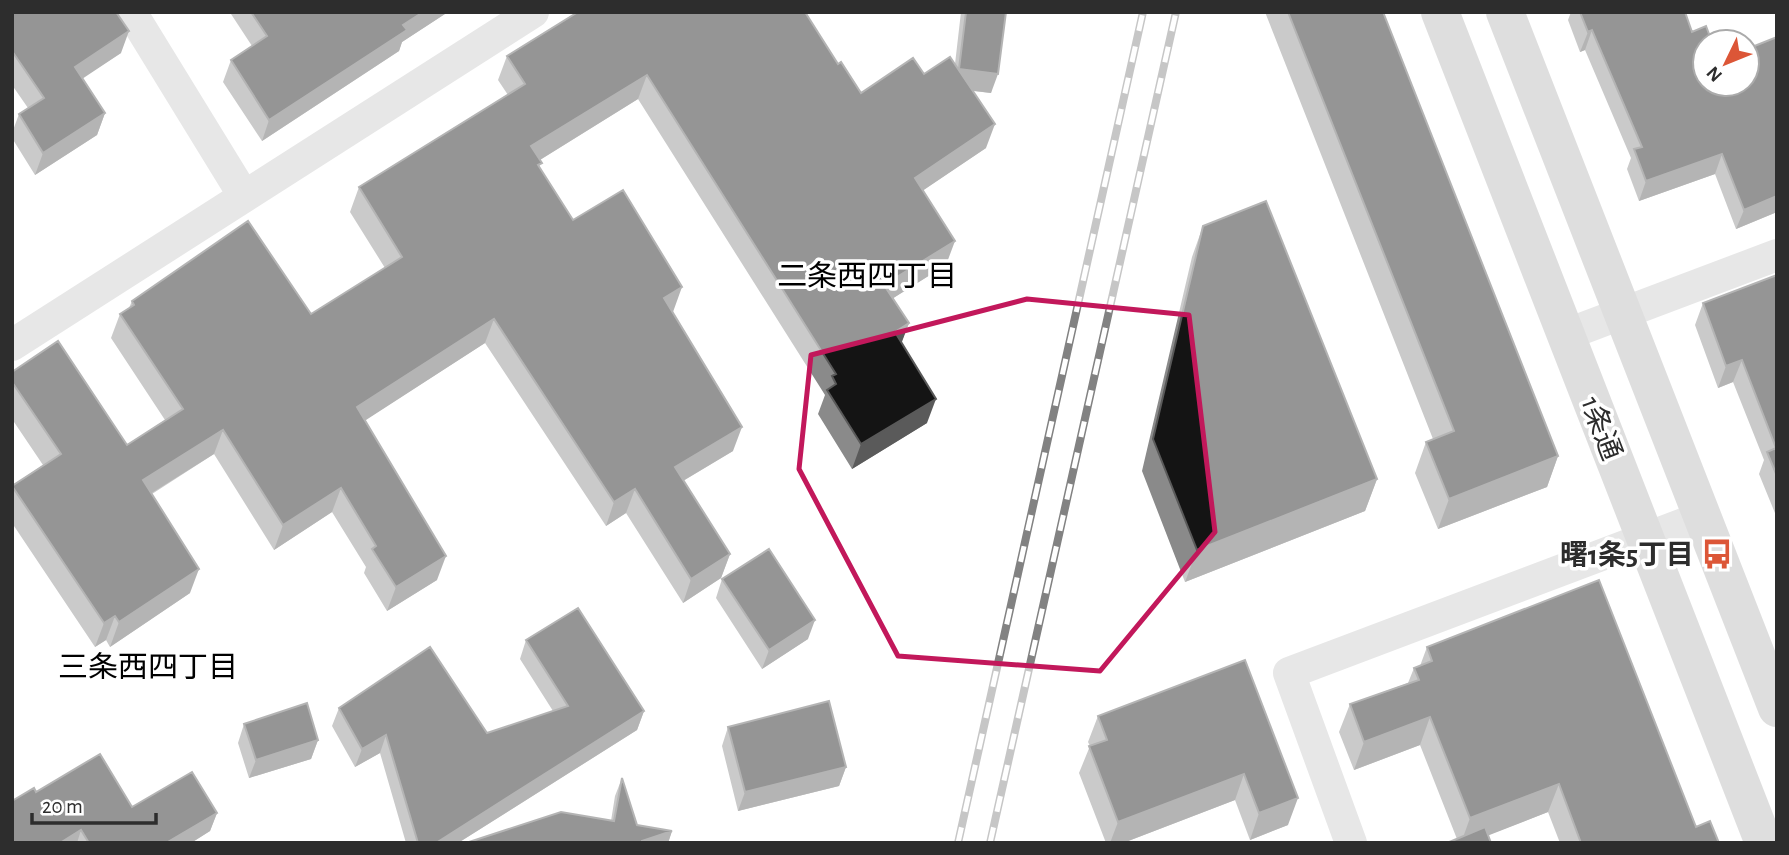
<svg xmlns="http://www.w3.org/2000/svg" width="1789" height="855" font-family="'Alegreya Sans','Noto Sans JP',sans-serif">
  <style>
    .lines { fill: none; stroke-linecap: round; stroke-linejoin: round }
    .street { stroke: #cacaca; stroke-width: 32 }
    .secondary { stroke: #b7b7b7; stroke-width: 38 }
    .rail-casing { stroke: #828282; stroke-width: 8 }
    .rail { stroke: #fff; stroke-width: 5; stroke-dasharray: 16; stroke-linecap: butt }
    .wall { fill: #8a8a8a }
    .shaded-wall { fill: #5a5a5a }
    .building { fill: #141414; stroke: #5a5a5a; stroke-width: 2 }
    .marked { fill: none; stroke: #c2185b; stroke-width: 5; stroke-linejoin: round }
    .labels { text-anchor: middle; stroke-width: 7; stroke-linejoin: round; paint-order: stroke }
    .street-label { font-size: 28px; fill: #2d2d2d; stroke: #fff }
    .poi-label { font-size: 28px; font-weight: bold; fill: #2d2d2d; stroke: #fff; text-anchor: end }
    .neighbourhood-label { font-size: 30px; fill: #000; stroke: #fff }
  </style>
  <rect width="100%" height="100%" fill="#fff"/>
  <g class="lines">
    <!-- street -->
    <path class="street" d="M 131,12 L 244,196
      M 1565,335 L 1777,255
      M 12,345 L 533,12
      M 1351,843 L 1289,673 L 1702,517"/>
    <!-- secondary -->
    <path class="secondary" d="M 1440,12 L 1764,843
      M 1505,12 L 1777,708"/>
    <!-- rail casing -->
    <g class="rail-casing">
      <path id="rail" d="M 958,843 L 1143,12
        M 990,843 L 1176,12"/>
    </g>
    <!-- rail -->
    <use href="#rail" class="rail"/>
  </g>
  <!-- wall -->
  <path class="wall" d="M 12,12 L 121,53 L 82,78 L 105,113 L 97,135 L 35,175 L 12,138 L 12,133 L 19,114 L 28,108 L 12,85 Z
    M 231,12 L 448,12 L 402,42 L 399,51 L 262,141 L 223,82 L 231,60 L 252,46 L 231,14 Z
    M 961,12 L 1006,12 L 991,93 L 973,91 L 986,148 L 923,190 L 946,265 L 893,298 L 909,323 L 901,343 L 927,423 L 852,469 L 818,414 L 825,395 L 638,99 L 540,160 L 540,168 L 573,220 L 673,312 L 672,312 L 733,451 L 683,481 L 730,554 L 721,578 L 683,603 L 626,513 L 606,526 L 485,343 L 365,420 L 437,580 L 387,611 L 364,573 L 366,567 L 332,512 L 274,550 L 214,454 L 152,494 L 190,593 L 110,647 L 106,640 L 95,647 L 12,523 L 12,486 L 43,465 L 12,419 L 12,372 L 127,445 L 165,420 L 111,338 L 120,314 L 129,308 L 132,301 L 311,314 L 385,268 L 350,212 L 359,187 L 508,95 L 498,80 L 507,56 L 838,64 L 861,93 L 955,64 Z
    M 1265,12 L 1383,12 L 1558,456 L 1547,487 L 1438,529 L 1415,473 L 1426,442 L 1433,439 Z
    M 1571,12 L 1685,12 L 1705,84 L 1777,37 L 1777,212 L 1736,229 L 1715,174 L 1639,201 L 1627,169 L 1631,158 L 1585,50 L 1580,52 L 1568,20 Z
    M 1203,226 L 1377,479 L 1365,511 L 1185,582 L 1142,471 L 1192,257 Z
    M 1777,275 L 1777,518 L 1759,474 L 1764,460 L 1733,382 L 1718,388 L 1695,325 L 1703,303 Z
    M 722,579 L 808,639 L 762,669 L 716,598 Z
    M 526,640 L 644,711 L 637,730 L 458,843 L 406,843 L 380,753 L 355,767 L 332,726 L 339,708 L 487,733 L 553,711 L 520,659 Z
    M 1427,647 L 1696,827 L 1719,843 L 1560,843 L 1548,812 L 1488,835 L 1457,839 L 1420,745 L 1354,770 L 1339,732 L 1350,704 L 1408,683 L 1414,668 L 1420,666 Z
    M 1245,660 L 1288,825 L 1250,840 L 1235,800 L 1123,843 L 1106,843 L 1079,773 L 1090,746 L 1088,742 L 1098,716 Z
    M 244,724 L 318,740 L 311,759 L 249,778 L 238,743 Z
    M 728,727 L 846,767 L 839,786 L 738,811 L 722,746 Z
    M 622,778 L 637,825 L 672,831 L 668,843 L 466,843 L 611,821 L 615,796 Z
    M 36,792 L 132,807 L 217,813 L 210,831 L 191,843 L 12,843 Z"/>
  <!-- shaded-wall -->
  <path class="shaded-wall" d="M 423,12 L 448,12 L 402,42 L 399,51 L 262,141 L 269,120 Z
    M 1592,30 L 1585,50 L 1580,52 L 1588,32 Z
    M 129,31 L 121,53 L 67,89 L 75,67 Z
    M 959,69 L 998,74 L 991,93 L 952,88 Z
    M 647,75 L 638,99 L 522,171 L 531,146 Z
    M 105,113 L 97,135 L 35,175 L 43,153 Z
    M 995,124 L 986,148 L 906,202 L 915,178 Z
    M 1722,154 L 1715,174 L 1639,201 L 1646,181 Z
    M 1777,196 L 1777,212 L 1736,229 L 1744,210 Z
    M 955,241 L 946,265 L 876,309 L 884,285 Z
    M 682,287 L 673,312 L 655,323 L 664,298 Z
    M 494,319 L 485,343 L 349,431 L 357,407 Z
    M 909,323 L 900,347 L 895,332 Z
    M 1742,360 L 1733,382 L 1718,388 L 1726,366 Z
    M 936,399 L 927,423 L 852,469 L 861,444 Z
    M 742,427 L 733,451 L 666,491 L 675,467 Z
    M 223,430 L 214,454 L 134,504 L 143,480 Z
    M 1558,456 L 1547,487 L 1438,529 L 1449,499 Z
    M 1377,479 L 1365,511 L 1185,582 L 1197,550 Z
    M 341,488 L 332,512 L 274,550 L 283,525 Z
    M 635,489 L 626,513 L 606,526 L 614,502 Z
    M 730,554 L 721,578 L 683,603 L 691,579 Z
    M 446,556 L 437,580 L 387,611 L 396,587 Z
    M 199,569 L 190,593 L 110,647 L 119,622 Z
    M 115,616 L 106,640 L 95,647 L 104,623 Z
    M 815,620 L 808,639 L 762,669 L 769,650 Z
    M 644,711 L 637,730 L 458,843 L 436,843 Z
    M 1430,717 L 1420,745 L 1354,770 L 1364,742 Z
    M 386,735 L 380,753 L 355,767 L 362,749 Z
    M 318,740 L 311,759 L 249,778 L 256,760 Z
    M 846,767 L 839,786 L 738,811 L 745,792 Z
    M 1244,774 L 1235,800 L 1123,843 L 1110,843 L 1118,822 Z
    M 1559,784 L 1548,812 L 1469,843 L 1461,843 L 1470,818 Z
    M 1298,798 L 1288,825 L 1250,840 L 1259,813 Z
    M 217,813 L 210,831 L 191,843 L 166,843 Z
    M 81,830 L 77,843 L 60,843 Z
    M 672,831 L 668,843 L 641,843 L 642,841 Z"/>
  <!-- building -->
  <path class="building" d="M 12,12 L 116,12 L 129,31 L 75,67 L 105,113 L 43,153 L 19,114 L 44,98 L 12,51 Z
    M 251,12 L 423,12 L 403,25 L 407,30 L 269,120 L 231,60 L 267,36 Z
    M 578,12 L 805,12 L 838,64 L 841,62 L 861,93 L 913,58 L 924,74 L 950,57 L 995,124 L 915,178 L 955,241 L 884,285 L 909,323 L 895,332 L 936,399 L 861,444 L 827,390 L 836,384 L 832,376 L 836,374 L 647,75 L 531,146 L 542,163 L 538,165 L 573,220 L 623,190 L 682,287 L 664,298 L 742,427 L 675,467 L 730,554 L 691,579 L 635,489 L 614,502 L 494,319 L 357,407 L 446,556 L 396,587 L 372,549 L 376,546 L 341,488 L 283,525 L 223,430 L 143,480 L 199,569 L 119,622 L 115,616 L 104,623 L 12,486 L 61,454 L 12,382 L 12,372 L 58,341 L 127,445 L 183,409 L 120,314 L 134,305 L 132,301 L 248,221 L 311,314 L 402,257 L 359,187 L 525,84 L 507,56 Z
    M 966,12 L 1006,12 L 998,74 L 959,69 Z
    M 1288,12 L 1383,12 L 1558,456 L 1449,499 L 1426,442 L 1454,431 Z
    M 1580,12 L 1685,12 L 1692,32 L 1706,26 L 1712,42 L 1705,42 L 1705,84 L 1747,84 L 1747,49 L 1777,37 L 1777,196 L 1744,210 L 1722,154 L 1646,181 L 1634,149 L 1642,147 L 1592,30 L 1588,32 Z
    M 1266,201 L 1377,479 L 1197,550 L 1153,439 L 1203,226 Z
    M 1777,275 L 1777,476 L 1767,452 L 1776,448 L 1742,360 L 1726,366 L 1703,303 Z
    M 769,549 L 815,620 L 769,650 L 722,579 Z
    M 1599,580 L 1696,827 L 1710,821 L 1719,843 L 1581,843 L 1559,784 L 1470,818 L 1430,717 L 1364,742 L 1350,704 L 1419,680 L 1414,668 L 1432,661 L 1427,647 Z
    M 578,608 L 644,711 L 436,843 L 418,843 L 386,735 L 362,749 L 339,708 L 430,647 L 487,733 L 568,706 L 526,640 Z
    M 1245,660 L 1298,798 L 1259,813 L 1244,774 L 1118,822 L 1089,746 L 1107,740 L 1098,716 Z
    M 829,701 L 846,767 L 745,792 L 728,727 Z
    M 307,703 L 318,740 L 256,760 L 244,724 Z
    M 100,754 L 132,807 L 192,772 L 217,813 L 166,843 L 89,843 L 81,830 L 60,843 L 12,843 L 12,801 L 34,788 L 36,792 Z
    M 622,778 L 637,825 L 672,831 L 642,841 L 642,843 L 466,843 L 561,812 L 614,821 Z
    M 1485,827 L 1491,843 L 1447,843 Z"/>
  <!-- marked area -->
  <path d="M0 0H1789V855H0ZM 1027,299 L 1189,315 L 1215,532 L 1100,671 L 898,656 L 799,469 L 811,355 Z" fill="#fff" fill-opacity=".55" fill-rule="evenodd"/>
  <path class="marked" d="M 1027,299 L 1189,315 L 1215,532 L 1100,671 L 898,656 L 799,469 L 811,355 Z"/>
  <!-- icons -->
  <defs>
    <g id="bus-bare" transform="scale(2.415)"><path d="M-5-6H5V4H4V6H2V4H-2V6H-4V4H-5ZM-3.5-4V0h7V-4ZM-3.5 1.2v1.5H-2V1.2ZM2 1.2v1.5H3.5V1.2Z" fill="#dc5637" stroke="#fff" stroke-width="2.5" paint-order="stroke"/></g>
  </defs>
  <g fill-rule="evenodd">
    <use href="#bus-bare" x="1717" y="554"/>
  </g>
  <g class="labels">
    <!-- street labels -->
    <g class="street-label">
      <text transform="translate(1602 428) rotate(69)" y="10">1条通</text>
    </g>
    <!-- poi labels -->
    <g class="poi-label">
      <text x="1694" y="564">曙1条5丁目</text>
    </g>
    <!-- neighbourhood labels -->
    <g class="neighbourhood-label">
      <text x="867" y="286">二条西四丁目</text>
      <text x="148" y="677">三条西四丁目</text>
    </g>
  </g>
  <!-- border -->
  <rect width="1789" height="855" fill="none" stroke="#2d2d2d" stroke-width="28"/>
  <!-- north arrow -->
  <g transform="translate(1726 63) rotate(227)"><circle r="33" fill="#ffffff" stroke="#ababab" stroke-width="2"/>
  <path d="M0-5L12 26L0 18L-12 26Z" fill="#dc5637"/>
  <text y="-10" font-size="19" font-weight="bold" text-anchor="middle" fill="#2d2d2d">N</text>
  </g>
  <!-- scale -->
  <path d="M32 813v10h124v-10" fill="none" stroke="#2d2d2d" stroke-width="3.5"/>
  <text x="42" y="813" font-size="21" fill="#2d2d2d" stroke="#ffffff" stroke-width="5" paint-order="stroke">20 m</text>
</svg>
